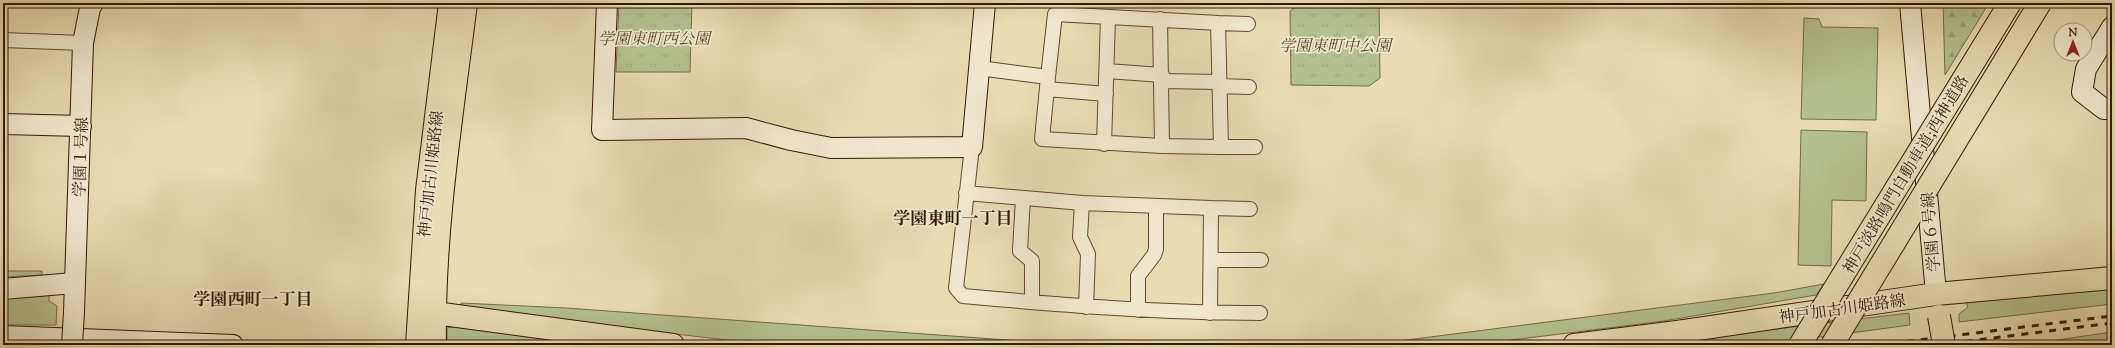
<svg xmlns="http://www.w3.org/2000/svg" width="2115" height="348" font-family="'Sorts Mill Goudy','Noto Serif JP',serif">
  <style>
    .grass { fill: #b4c18e; stroke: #746c48 }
    .forest { fill: url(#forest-firs); stroke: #746c48 }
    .park { fill: url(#park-tufts); stroke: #746c48 }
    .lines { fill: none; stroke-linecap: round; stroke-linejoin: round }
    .street-casing { stroke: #62482f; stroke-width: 16 }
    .secondary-casing { stroke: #351703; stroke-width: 22 }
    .primary-casing { stroke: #351703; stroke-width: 24 }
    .street { stroke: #f0e8cd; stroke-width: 14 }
    .secondary { stroke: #f0e8cd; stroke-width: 20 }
    .primary { stroke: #e8dcb2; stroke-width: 22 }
    .rail { stroke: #351703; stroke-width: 3; stroke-dasharray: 7 7; stroke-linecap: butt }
    .secondary-bridge-casing { stroke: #351703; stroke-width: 22; stroke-linecap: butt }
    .primary-bridge-casing { stroke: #351703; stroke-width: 24; stroke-linecap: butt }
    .highway-bridge-casing { stroke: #351703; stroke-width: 24; stroke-linecap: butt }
    .secondary-bridge { stroke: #f0e8cd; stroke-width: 20 }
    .primary-bridge { stroke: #e8dcb2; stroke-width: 22 }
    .highway-bridge { stroke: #e8dcb2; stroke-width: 22 }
    .labels { text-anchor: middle; stroke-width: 3.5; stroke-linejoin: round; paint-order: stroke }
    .park-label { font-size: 16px; font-style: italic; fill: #5b4a2d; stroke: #f0e8cd }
    .street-label { font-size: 16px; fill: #351703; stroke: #f0e8cd }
    .neighbourhood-label { font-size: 17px; font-weight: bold; fill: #351703; stroke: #f0e8cd }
  </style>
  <defs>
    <pattern id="forest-firs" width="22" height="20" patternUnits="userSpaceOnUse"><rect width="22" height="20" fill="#b4c18e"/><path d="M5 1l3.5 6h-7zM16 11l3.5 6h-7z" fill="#9ba579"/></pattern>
    <pattern id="park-tufts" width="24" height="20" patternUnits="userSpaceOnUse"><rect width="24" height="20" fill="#b4c18e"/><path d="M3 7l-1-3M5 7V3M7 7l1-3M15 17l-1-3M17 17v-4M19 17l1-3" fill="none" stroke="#9ba579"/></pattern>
  </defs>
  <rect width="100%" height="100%" fill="#e8dcb2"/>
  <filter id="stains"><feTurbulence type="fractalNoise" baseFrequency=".005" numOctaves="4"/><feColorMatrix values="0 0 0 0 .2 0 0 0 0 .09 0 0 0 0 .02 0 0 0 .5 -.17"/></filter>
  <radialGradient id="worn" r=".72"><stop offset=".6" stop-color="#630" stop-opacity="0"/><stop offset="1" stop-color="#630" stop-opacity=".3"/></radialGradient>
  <!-- grass -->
  <path class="grass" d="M 1804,18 L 1819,19 L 1822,27 L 1878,28 L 1876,120 L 1801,119 Z
    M 1801,130 L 1867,132 L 1866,201 L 1832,200 L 1831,266 L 1798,265 Z
    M 3,271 L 42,271 L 42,275 L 3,277 Z
    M 1824,284 L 1816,295 L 1664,321 L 1472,345 L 1337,345 L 1391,342 L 1774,293 Z
    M 2112,286 L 2112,304 L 1959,322 L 1959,314 L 1968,307 L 1966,302 Z
    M 49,293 L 49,301 L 57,306 L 56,325 L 3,325 L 3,297 Z
    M 461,303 L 566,308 L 1076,345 L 802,345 L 744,342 L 461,309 Z
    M 1909,313 L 1910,325 L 1761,345 L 1643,345 Z
    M 458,326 L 640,345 L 447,344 L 447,328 Z
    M 2112,332 L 2112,345 L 2023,345 Z"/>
  <!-- forest -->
  <path class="forest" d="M 1943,3 L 1989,3 L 1945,75 Z"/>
  <!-- park -->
  <path class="park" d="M 619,3 L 692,3 L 690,72 L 616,72 Z
    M 1301,3 L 1379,3 L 1380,78 L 1369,86 L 1291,85 L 1290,11 Z"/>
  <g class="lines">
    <!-- street casing -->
    <g class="street-casing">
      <path id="street" d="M 1160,19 L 1162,146
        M 1218,23 L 1248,24
        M 3,40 L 83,43
        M 979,68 L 1048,77 L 1042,139 L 1162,146 L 1221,147 L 1218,23 L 1055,14 L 1048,77
        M 1107,71 L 1162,75
        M 1162,81 L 1219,82
        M 1219,86 L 1249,87
        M 1047,89 L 1106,94
        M 1104,144 L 1108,18
        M 972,147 L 956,288 L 963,296 C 1062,305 1161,313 1260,313
        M 1221,147 L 1255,147
        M 966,193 L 1082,203 L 1211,208 L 1210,313
        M 1023,198 L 1020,251 L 1032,261 L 1032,302
        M 1082,203 L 1080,237 L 1088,254 L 1086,307
        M 1211,208 L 1250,209
        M 1212,260 L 1261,260
        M 1138,310 L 1138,276 L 1154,255 L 1156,249 L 1156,207"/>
    </g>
    <!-- secondary casing -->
    <g class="secondary-casing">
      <path id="secondary" d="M 607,3 L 602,130 L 746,128 L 791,140 L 831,148 L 972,147 L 985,3
        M 1910,3 L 1936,294
        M 2112,27 L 2086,69 L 2082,92 L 2104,109 L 2112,108
        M 3,124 L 81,126
        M 3,289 L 74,283
        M 74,312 L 83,43 L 90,8 L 93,3
        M 3,336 L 233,345"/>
    </g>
    <!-- primary casing -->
    <g class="primary-casing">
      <path id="primary" d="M 435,313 L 673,345
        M 417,345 L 427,190 L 450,3
        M 435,345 C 433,231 452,116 466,3
        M 1574,345 L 1677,332 L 1936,294 L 2112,278"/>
    </g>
    <!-- street -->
    <use href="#street" class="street"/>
    <!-- secondary -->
    <use href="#secondary" class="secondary"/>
    <!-- primary -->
    <use href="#primary" class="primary"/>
    <!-- rail -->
    <path class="rail" d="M 1879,345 L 2112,316
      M 1938,345 L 2112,323"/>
    <!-- secondary-bridge casing -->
    <g class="secondary-bridge-casing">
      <path id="secondary-bridge" d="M 72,345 L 74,312"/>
    </g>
    <!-- primary-bridge casing -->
    <g class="primary-bridge-casing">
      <path id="primary-bridge" d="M 1939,316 L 1944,345"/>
    </g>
    <!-- highway-bridge casing -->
    <g class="highway-bridge-casing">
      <path id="highway-bridge" d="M 1800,345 L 2010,3
        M 1832,345 L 2040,3"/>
    </g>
    <!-- secondary-bridge -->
    <use href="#secondary-bridge" class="secondary-bridge"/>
    <!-- primary-bridge -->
    <use href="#primary-bridge" class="primary-bridge"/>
    <!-- highway-bridge -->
    <use href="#highway-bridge" class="highway-bridge"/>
  </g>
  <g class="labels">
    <!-- park labels -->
    <g class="park-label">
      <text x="654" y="44">学園東町西公園</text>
      <text x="1335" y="51">学園東町中公園</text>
    </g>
    <!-- street labels -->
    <g class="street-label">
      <text transform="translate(80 157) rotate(-88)" y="6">学園１号線</text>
      <text transform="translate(430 174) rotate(-84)" y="6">神戸加古川姫路線</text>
      <text transform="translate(1905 174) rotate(-59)" y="6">神戸淡路鳴門自動車道;西神道路</text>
      <text transform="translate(1930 232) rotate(-95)" y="6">学園６号線</text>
      <text transform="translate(1842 308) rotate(-8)" y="6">神戸加古川姫路線</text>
    </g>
    <!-- neighbourhood labels -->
    <g class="neighbourhood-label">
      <text x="953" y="224">学園東町一丁目</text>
      <text x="253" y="305">学園西町一丁目</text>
    </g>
  </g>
  <!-- margin -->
  <rect width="2115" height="348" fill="none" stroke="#e8dcb2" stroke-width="16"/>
  <rect x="4" y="4" width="2107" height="340" fill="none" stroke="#351703" stroke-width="2"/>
  <rect x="8" y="8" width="2099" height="332" fill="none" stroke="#351703"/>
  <!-- north arrow -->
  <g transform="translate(2073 42)"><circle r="19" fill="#f0e8cd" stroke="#a5947c"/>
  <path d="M0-3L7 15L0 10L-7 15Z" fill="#8f2418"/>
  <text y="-6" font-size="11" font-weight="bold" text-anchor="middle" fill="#351703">N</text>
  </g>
  <rect width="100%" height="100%" filter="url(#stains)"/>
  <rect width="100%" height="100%" fill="url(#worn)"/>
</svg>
